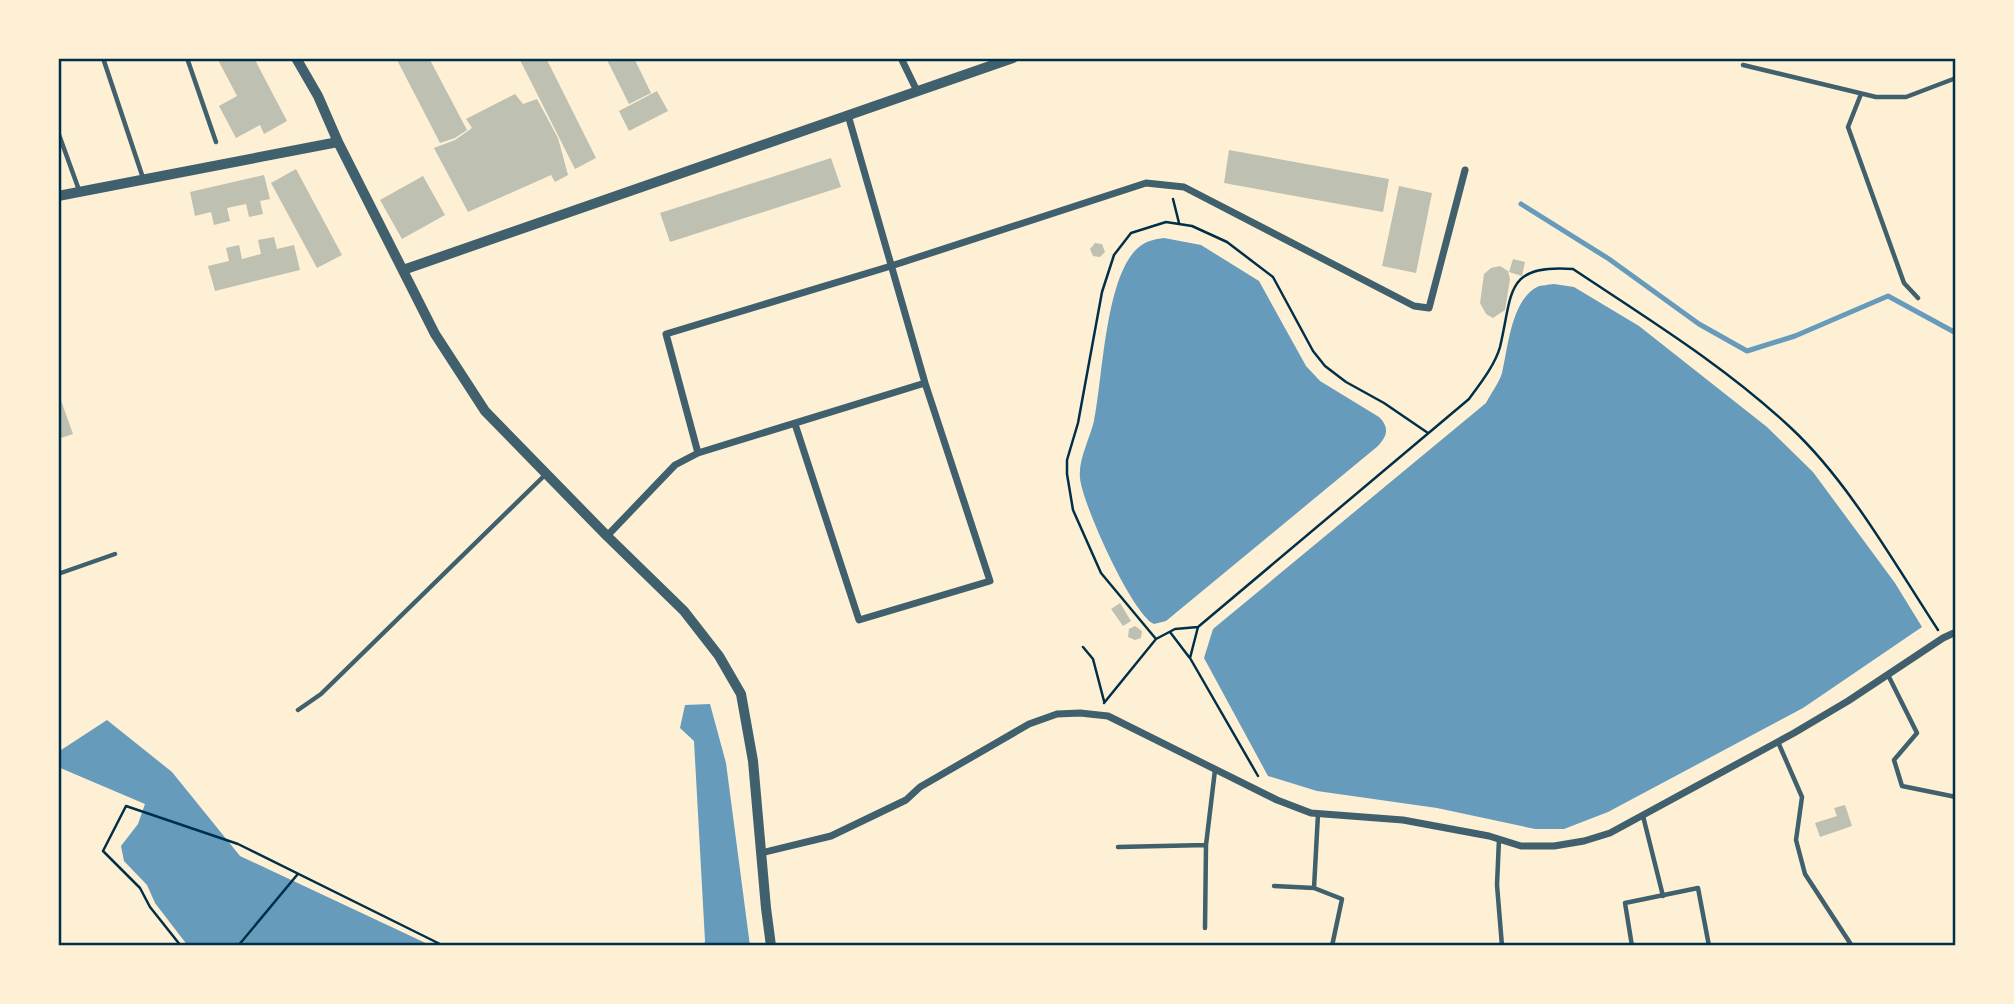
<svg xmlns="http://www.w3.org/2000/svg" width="2014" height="1004" font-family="'Alegreya Sans',sans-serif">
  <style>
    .water { fill: #669bbc }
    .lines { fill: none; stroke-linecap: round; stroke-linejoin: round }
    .stream { stroke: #669bbc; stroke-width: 5 }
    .building { fill: #bec0b2 }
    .path { stroke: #003049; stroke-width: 2.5 }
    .service { stroke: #3f606c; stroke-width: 4.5 }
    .minor { stroke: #3f606c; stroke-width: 7 }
    .tertiary { stroke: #3f606c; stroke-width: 10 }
    .neatline { fill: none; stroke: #003049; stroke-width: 2.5 }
  </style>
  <rect width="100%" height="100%" fill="#fdf0d5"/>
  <!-- water -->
  <path class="water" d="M 1164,238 L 1201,245 L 1259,281 L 1306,366 L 1320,381 L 1379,417 C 1390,428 1387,436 1378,446 L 1166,621 L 1154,624 C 1132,614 1082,503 1080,478 C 1078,460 1090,438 1094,421 C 1103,378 1105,275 1139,247 C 1146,241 1155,239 1164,238 Z
    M 1554,284 L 1574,287 L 1639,326 L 1767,427 L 1813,472 L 1895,583 L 1922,627 L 1803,708 L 1608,812 L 1564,829 L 1535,829 L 1437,808 L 1317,791 L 1268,776 L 1204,658 L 1213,629 L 1486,403 C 1491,393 1499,383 1502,373 C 1508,348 1511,301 1537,287 C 1541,285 1549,285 1554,284 Z
    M 710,704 L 726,763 L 750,946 L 704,946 L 705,941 L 694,741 L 680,728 L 685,705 Z
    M 107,720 L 172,772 L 240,856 L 432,946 L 188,946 L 155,903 L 147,885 L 124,861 L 121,846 L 138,824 L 145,804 L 58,767 L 58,752 Z"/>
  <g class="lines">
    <!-- stream -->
    <path class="stream" d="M 1521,204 L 1609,259 L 1699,324 L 1747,351 L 1795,336 L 1888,296 L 1956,333"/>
  </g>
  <!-- building -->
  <path class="building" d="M 217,58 L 254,58 L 287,121 L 264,134 L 260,125 L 236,138 L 219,106 L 237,96 Z
    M 396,58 L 429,58 L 467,130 L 455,138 L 440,143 Z
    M 519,58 L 546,58 L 596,158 L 575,169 Z
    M 606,58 L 634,58 L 651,93 L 629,104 Z
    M 657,91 L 668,111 L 629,131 L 619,111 Z
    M 515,94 L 523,104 L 537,99 L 558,138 L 568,175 L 555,182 L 551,175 L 468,212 L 434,148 L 455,140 L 472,128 L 466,119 Z
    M 1229,150 L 1389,179 L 1383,212 L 1224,183 Z
    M 831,158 L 841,187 L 670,242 L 660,213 Z
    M 296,169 L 342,255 L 317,268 L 271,183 Z
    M 264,175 L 270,199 L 260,201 L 263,214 L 249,217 L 246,204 L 227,208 L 230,221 L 214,225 L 211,212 L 195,216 L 190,192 Z
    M 423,176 L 445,215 L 402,239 L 380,200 Z
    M 1399,186 L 1432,193 L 1416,273 L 1382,266 Z
    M 274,237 L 277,249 L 294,245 L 300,270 L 215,291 L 208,266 L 229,261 L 226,248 L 239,245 L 242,259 L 261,254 L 258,240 Z
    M 1095,243 L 1102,244 L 1105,252 L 1100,257 L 1093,256 L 1090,249 Z
    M 1513,259 L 1525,262 L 1522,276 L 1509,272 Z
    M 1500,266 L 1508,271 L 1510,279 L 1505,310 L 1493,318 L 1486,314 L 1480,303 L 1484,274 L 1491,268 Z
    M 58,392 L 73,434 L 58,439 Z
    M 1120,603 L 1131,621 L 1123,626 L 1111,609 Z
    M 1135,626 L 1142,631 L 1141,638 L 1135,640 L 1128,637 L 1129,629 Z
    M 1845,805 L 1852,826 L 1820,837 L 1815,823 L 1837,816 L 1834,808 Z"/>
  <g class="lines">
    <!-- path -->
    <path class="path" d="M 1173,199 L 1179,223
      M 1198,627 L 1190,658 L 1258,776
      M 1170,632 L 1189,657
      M 1156,639 L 1101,573 L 1073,510 L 1067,474 L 1067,460 L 1078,423 L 1102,292 L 1114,255 L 1131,233 L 1166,222 L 1192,226 L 1227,242 L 1273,277 L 1313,351 L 1325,366 L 1346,382 L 1384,403 L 1428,433
      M 1083,647 L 1093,659 L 1104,701
      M 1104,703 L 1156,639 L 1175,629 L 1198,627 L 1469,399 C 1480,384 1495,365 1500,347 C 1513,293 1504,264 1573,269 C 1648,319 1725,366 1791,428 C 1849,482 1894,563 1938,630
      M 181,946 L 150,907 L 140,888 L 103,851 L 126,806 L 238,844 L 444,946
      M 238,946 L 297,875"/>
    <!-- service -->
    <path class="service" d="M 103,58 L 143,178
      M 187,58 L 216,142
      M 1743,65 L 1876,97 L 1906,97 L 1956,78
      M 1861,94 L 1848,127 L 1904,283 L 1918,298
      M 58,132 L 79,190
      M 58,574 L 115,554
      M 1888,675 L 1917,733 L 1894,760 L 1902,786 L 1956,797
      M 298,710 L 321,694 L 546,474
      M 1778,742 L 1802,797 L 1796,840 L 1805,874 L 1852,946
      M 1318,814 L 1314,888 L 1342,899 L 1332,946
      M 1643,816 L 1663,896
      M 1499,839 L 1497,885 L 1502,946
      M 1118,847 L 1206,845
      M 1274,886 L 1314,888
      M 1205,928 L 1206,845 L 1215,770
      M 1632,946 L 1625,903 L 1698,888 L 1709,946"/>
    <!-- minor -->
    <path class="minor" d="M 901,58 L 917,91
      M 795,424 L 859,620 L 990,581 L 925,383 L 848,115
      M 698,453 L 666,334 L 891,266 L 1146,183 L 1184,187 L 1414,306 L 1429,308 L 1465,170
      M 607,536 L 675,465 L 698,453 L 925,383
      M 761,853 L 831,836 L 906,800 L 920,787 L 1029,724 L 1057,714 L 1080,713 L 1108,716 L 1277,800 L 1311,813 L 1403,820 L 1489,836 L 1521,846 L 1554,846 L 1584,841 L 1610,833 L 1794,733 L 1848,701 L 1943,638 L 1956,632"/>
    <!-- tertiary -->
    <path class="tertiary" d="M 296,58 L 318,96 L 338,142 L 435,334 L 485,411 L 607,536 L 684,611 L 719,656 L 741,694 L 753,761 L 766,908 L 771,946
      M 58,196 L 338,142
      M 403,270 L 1013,58"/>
  </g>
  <!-- border -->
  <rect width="2014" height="1004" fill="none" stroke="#fdf0d5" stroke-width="119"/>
  <rect x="60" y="60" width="1894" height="884" class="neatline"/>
</svg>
